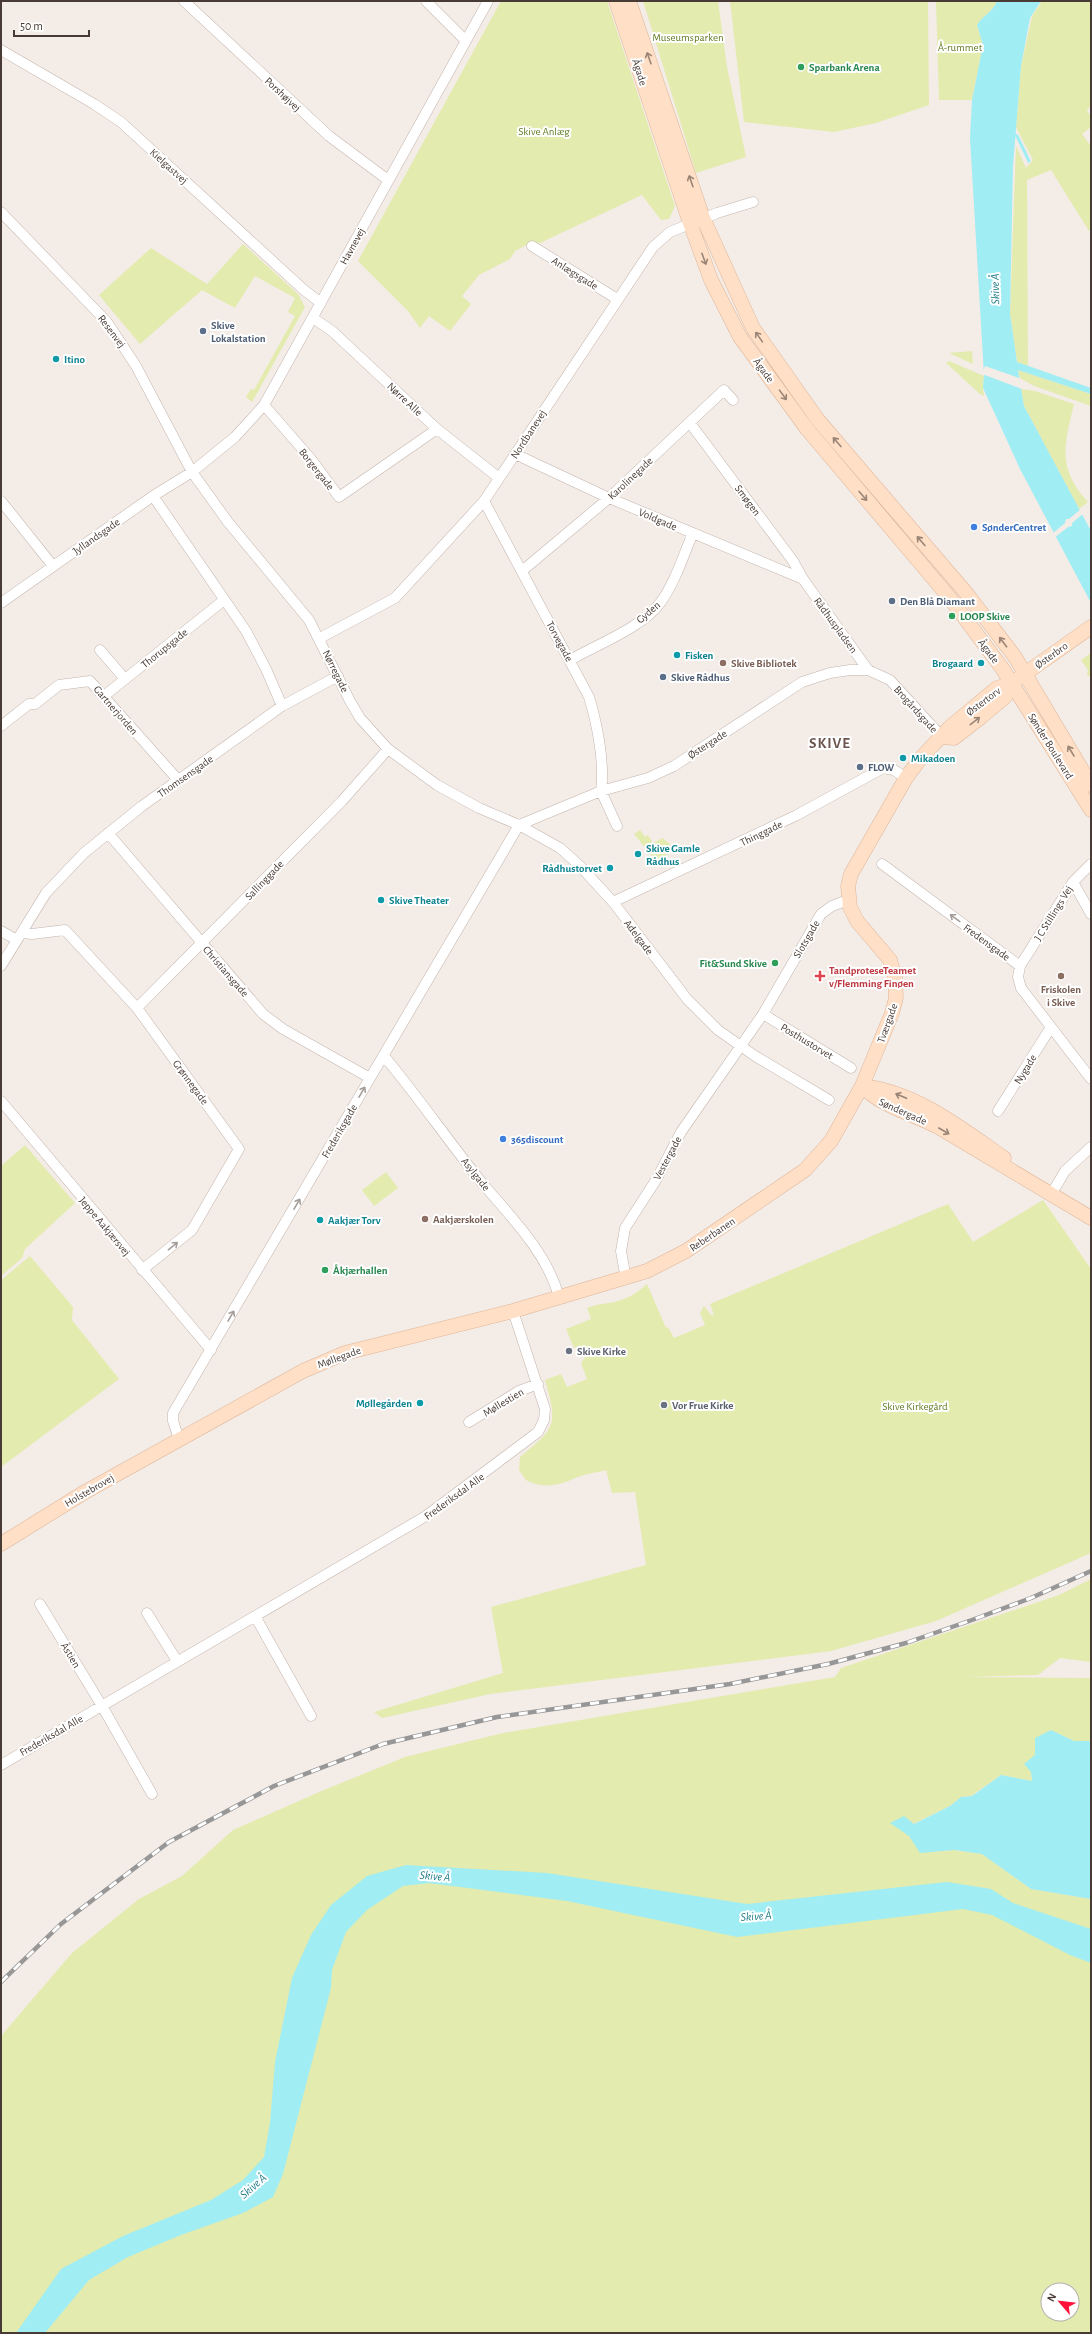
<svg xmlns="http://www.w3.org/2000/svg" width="1092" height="2334" font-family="'Alegreya Sans',sans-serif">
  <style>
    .green { fill: #e3ebae; fill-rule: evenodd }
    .water { fill: #a0edf4 }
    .pier { fill: #f4ece7 }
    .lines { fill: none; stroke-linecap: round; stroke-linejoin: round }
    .stream { stroke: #a0edf4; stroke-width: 3 }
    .street-casing { stroke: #c3b4ac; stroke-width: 11 }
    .secondary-casing { stroke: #ddb598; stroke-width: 15 }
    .street { stroke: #fff; stroke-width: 10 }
    .secondary { stroke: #ffdfc6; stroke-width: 14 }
    .rail-casing { stroke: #979797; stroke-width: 4.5 }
    .rail { stroke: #fff; stroke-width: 3; stroke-dasharray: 9; stroke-linecap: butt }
    .oneway { stroke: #9a8576 }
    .oneway2 { stroke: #a49d9a }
    .leisure-dot { fill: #2e9e5b; stroke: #fff; stroke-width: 1.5 }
    .service-dot { fill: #5c6f8a; stroke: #fff; stroke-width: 1.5 }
    .culture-dot { fill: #0f9aa8; stroke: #fff; stroke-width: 1.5 }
    .shop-dot { fill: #3f7fe0; stroke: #fff; stroke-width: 1.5 }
    .education-dot { fill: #8d6e63; stroke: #fff; stroke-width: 1.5 }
    .health-dot { fill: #e0444e; stroke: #fff; stroke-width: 1.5 }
    .worship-dot { fill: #6b7280; stroke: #fff; stroke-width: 1.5 }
    .labels { text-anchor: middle; stroke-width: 4; stroke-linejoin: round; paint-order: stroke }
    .park-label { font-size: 11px; fill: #627d25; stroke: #fff }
    .leisure-label { font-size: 11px; font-weight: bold; fill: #27864d; stroke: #fff; text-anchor: start }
    .street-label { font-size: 11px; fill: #483b35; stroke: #fff }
    .service-label { font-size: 11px; font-weight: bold; fill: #4e5e75; stroke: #fff; text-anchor: start }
    .culture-label { font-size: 11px; font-weight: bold; fill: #0d838f; stroke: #fff; text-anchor: start }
    .shop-label { font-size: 11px; font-weight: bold; fill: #366cbe; stroke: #fff; text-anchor: start }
    .education-label { font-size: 11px; font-weight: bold; fill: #785e54; stroke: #fff; text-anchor: start }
    .health-label { font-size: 11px; font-weight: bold; fill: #be3a42; stroke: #fff; text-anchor: start }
    .worship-label { font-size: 11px; font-weight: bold; fill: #5b616d; stroke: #fff; text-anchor: start }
    .water-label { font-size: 12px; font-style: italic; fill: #217d87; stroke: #fff }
    .district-label { font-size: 15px; font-weight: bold; letter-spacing: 1px; fill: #6b554c; stroke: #fff }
  </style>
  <rect width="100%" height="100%" fill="#f4ece7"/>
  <!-- green -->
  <path class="green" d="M 501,1 L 607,1 L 675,206 L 669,219 L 661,220 L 642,195 L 540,243 L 530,243 L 515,251 L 510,259 L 479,275 L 462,296 L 471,304 L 450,331 L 429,316 L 420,328 L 408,311 L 358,261 Z
    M 643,1 L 718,1 L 727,67 L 746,157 L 696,173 Z
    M 730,1 L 928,1 L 929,105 L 876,123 L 834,132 L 744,122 Z
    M 936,1 L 997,1 C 993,11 983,16 977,25 L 983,45 L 972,100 L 939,100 Z
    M 1042,1 L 1091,1 L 1091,104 L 1087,111 L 1091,116 L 1091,127 L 1082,134 L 1091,146 L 1091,230 L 1089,231 L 1051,170 L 1027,180 L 1028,366 L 1017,362 L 1010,314 L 1016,146 L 1026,168 L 1033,160 L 1016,127 L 1021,66 L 1032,16 Z
    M 243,244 L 298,294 L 305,307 L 252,402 L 246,397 L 251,389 L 254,390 L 295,316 L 288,312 L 295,298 L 255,276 L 235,308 L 202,290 L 140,344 L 99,295 L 151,248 L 207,284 Z
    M 972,351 L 973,364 L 949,353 Z
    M 949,361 L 984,376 L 983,388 L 984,396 L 980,394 L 946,363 Z
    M 1018,370 L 1091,394 L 1091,406 L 1034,386 L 1020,378 Z
    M 1021,389 L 1035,391 L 1074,404 C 1064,446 1057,468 1088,502 L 1079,509 L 1024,406 Z
    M 1091,653 L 1091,676 L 1087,676 L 1088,670 L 1081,660 Z
    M 640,830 L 645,837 L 648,835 L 653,843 L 663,838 L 675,849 L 657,862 L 634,834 Z
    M 25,1145 L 75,1203 L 25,1249 L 22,1258 L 1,1276 L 1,1166 Z
    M 386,1172 L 398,1188 L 374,1206 L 362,1190 Z
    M 1043,1200 L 1091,1269 L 1091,1553 L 936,1621 L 831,1651 L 490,1694 L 382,1718 L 374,1712 L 503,1673 L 491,1607 L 646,1565 L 635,1492 L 612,1493 L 606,1470 C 596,1473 583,1474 573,1479 C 557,1486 542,1489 526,1480 L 519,1470 L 520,1457 C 556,1427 558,1426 545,1380 L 561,1374 L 567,1387 L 587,1379 L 581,1363 L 585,1358 L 580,1346 L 574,1348 L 566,1329 L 591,1319 L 587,1308 C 596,1304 605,1304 614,1302 C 628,1299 637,1293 647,1284 L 666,1328 L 668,1327 L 674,1338 L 705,1325 L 700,1313 L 704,1306 L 711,1315 L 714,1315 L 710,1304 L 948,1204 L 973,1242 Z
    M 30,1256 L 73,1307 L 72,1320 L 119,1379 L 1,1467 L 1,1280 Z
    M 1091,1579 L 1091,1662 L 1060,1658 L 1038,1675 L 964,1677 L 1091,1678 L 1091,1741 L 1074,1741 L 1050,1730 C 1040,1746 1029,1761 1032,1781 L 1001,1775 L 971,1796 L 961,1797 L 950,1806 L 913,1824 L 909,1836 L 920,1852 L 954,1850 L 982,1854 L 1031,1889 L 1091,1899 L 1091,2333 L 1,2333 L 1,2036 L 72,1953 L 139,1899 L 182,1876 L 233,1830 L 324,1790 L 405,1757 L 503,1733 L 835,1677 L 841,1668 L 1059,1595 ZM 1048,2290 L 1072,2290 L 1072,2314 L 1048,2314 Z"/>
  <!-- water -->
  <path class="water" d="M 997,1 L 1041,1 L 1030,18 L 1021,66 L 1013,166 L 1010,314 L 1017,362 L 1091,388 L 1091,394 L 1018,370 L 1024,406 L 1091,531 L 1091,603 L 1020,469 L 983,388 L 984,375 L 970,138 L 972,100 L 983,45 L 977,25 C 983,15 993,12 997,1 Z
    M 1051,1730 L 1074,1741 L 1091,1741 L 1091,1899 L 1031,1889 L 982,1854 L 954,1850 L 920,1853 L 909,1836 L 890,1823 L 904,1816 L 914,1824 L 950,1806 L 961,1797 L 972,1796 L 1001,1775 L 1032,1781 L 1031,1772 L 1024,1764 L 1035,1755 L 1035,1738 Z
    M 406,1865 L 547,1873 L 747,1904 L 947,1882 L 991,1889 L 1013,1903 L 1091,1929 L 1091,1963 L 1070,1955 L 992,1915 L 963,1909 L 737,1937 L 567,1901 L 429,1883 L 403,1886 L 367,1910 L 346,1932 L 332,1970 L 331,1988 L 283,2174 L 273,2197 L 243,2213 L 181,2235 L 128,2257 L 89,2280 L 45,2333 L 16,2333 L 61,2269 L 123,2236 L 211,2200 L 243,2180 L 264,2157 L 270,2123 L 275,2062 L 292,1978 L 311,1935 L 331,1905 L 367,1876 Z"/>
  <!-- pier -->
  <path class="pier" d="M 985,366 L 1022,379 L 1022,389 L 982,374 Z
    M 1081,509 L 1084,513 L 1072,523 L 1072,526 L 1068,527 L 1054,538 L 1052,534 L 1065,523 L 1066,519 L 1069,519 Z"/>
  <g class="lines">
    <!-- stream -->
    <path class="stream" d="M 1013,134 L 1017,136 L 1029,161"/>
    <!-- street casing -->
    <g class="street-casing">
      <path id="street" d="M 184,1 L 329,136 L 388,180
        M 426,1 L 465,40
        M 1,50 L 94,104 L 121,122 L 304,290 L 321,303
        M 1,212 L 107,322 L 136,366 L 192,472 L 228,522 L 309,620 L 350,701 L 360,718 L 388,749 L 437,785 L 479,808 L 519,825 L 560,848 L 580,866 L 613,902 L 687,999 L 718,1030 L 755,1056 L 829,1100
        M 532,246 L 617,299
        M 313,318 L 332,331 L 437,429 L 499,478
        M 264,405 L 311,459 L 339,497 L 437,429
        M 690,423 L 793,561 L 803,579 L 868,670
        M 515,454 L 609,498 L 803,579
        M 153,496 L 246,631 L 266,669 L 282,706
        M 1,501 L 53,566
        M 484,501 L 589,697 C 597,723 605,764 601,791
        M 522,571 L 609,498 L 724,390 L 733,400
        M 1,603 L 153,496 L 192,472 L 235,437 L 264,405 L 488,1
        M 320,638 L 395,598 L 484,501 L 653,247 L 670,232 L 717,213 L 753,202
        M 100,650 L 125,679
        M 570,660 C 596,645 643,627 660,603 C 675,583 683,556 693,533
        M 104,696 L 224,600
        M 1,726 L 29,704 L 35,704 L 59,685 L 90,681 L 179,781
        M 601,791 L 617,826
        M 519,825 L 601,791 L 648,778 L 674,766 L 802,682 L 830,673 L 850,670 L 868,670 L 890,680 L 942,737
        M 108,833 L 263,1014 L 283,1029 L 370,1078
        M 882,864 L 1020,966
        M 1091,864 L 1073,882 L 1020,966 L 1018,977 L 1021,988 L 1091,1079
        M 1073,882 L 1091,914
        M 613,902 L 797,815 L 883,768 L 894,770 L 906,778
        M 1,931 L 17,940
        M 22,933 L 32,934 L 65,930 L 137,1008 L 239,1149 L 192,1230 L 142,1270
        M 1,966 L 46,893 L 84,853 L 142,806 L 282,706 L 338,676
        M 137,1008 L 342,801 L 388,749
        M 763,1014 L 851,1068
        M 384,1056 C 419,1098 449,1142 483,1184 C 512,1218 547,1253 559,1297
        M 1,1101 L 211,1350
        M 998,1111 L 1051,1027
        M 1055,1188 L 1065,1171 L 1091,1147
        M 626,1279 L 621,1251 L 625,1228 L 656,1180 L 681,1132 L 763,1014 L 821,914 L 832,906 L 848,900
        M 469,1422 L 519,1391 L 538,1384
        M 179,1439 L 173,1421 L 173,1413 L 519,825
        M 40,1604 L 102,1706 L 152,1794
        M 147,1613 L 177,1661
        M 255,1616 L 311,1716
        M 1,1765 L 426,1516 L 538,1432 L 544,1420 L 545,1409 L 513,1311"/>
    </g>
    <!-- secondary casing -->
    <g class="secondary-casing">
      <path id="secondary" d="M 616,1 L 690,223 L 711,280 L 740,337 L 807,429 L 949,597 L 1002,668 L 1091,810
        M 629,1 L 703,218 L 753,328 L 818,420 L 967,594 L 1015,657 L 1091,785
        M 942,737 L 954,738 L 981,717 L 1005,697 L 1012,683
        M 862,1086 C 882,1107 914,1114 940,1128 L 1091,1218
        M 862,1086 C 916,1092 961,1128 1004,1158
        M 1,1544 L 85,1492 L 303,1371 L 345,1353 L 513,1311 L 647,1271 L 686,1251 L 805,1170 L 831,1141 L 862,1086 L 892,1013 L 896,998 L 895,977 L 890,960 L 857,921 L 850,907 L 848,886 L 851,874 L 906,778 L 920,759 L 949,728 L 997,688 L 1012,683 L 1091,627"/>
    </g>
    <!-- street -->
    <use href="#street" class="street"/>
    <!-- secondary -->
    <use href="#secondary" class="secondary"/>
    <!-- rail casing -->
    <g class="rail-casing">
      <path id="rail" d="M 1,1982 L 61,1924 L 169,1842 L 274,1786 L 383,1744 L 497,1717 L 730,1684 L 828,1664 L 906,1643 L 972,1620 L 1031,1598 L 1091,1571"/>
    </g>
    <!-- rail -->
    <use href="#rail" class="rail"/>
  </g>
  <!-- one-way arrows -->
  <defs><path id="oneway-shaft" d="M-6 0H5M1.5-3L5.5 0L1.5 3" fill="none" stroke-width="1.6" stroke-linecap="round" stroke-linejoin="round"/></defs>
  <g class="oneway">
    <use href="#oneway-shaft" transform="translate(649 58) rotate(-109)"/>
    <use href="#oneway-shaft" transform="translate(691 181) rotate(-109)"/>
    <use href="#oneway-shaft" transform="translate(704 259) rotate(70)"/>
    <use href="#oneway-shaft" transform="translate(759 337) rotate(-125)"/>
    <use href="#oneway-shaft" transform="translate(783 395) rotate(54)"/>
    <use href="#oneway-shaft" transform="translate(837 442) rotate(-131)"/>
    <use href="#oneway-shaft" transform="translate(863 496) rotate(50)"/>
    <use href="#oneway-shaft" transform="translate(921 541) rotate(-131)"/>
    <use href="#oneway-shaft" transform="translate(1003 642) rotate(-127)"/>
    <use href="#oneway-shaft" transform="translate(975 721) rotate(-38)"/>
    <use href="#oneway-shaft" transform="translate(1071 751) rotate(-121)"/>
    <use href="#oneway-shaft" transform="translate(901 1096) rotate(-157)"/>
    <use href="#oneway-shaft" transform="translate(944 1131) rotate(30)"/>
  </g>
  <g class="oneway2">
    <use href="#oneway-shaft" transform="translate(955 918) rotate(-144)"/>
    <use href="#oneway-shaft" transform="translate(362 1092) rotate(-60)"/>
    <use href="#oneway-shaft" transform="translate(297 1204) rotate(-60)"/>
    <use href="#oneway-shaft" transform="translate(173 1246) rotate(-39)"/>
    <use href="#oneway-shaft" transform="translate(231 1316) rotate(-60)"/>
  </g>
  <!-- markers -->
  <g class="leisure-dot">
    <circle cx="801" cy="67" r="4"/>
    <circle cx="952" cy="616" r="4"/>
    <circle cx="775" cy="963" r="4"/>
    <circle cx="325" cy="1270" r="4"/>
  </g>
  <g class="service-dot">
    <circle cx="203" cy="331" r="4"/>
    <circle cx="892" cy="601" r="4"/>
    <circle cx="663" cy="677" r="4"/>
    <circle cx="860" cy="767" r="4"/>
  </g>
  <g class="culture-dot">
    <circle cx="56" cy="359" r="4"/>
    <circle cx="677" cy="655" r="4"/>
    <circle cx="981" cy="663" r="4"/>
    <circle cx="903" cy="758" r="4"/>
    <circle cx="638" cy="854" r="4"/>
    <circle cx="610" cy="868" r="4"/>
    <circle cx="381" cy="900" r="4"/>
    <circle cx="320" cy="1220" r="4"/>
    <circle cx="420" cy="1403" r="4"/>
  </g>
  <g class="shop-dot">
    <circle cx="974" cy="527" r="4"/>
    <circle cx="503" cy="1139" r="4"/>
  </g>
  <g class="education-dot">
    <circle cx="723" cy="663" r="4"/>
    <circle cx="1061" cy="976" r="4"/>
    <circle cx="425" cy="1219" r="4"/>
  </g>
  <path class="health-dot" d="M818 970h4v4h4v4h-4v4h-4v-4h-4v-4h4z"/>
  <g class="worship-dot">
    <circle cx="569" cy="1351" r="4"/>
    <circle cx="664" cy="1405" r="4"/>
  </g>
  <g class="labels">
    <!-- park labels -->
    <g class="park-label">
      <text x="688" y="41">Museumsparken</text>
      <text x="960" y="51">Å-rummet</text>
      <text x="544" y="135">Skive Anlæg</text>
      <text x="915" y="1410">Skive Kirkegård</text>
    </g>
    <!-- leisure labels -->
    <g class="leisure-label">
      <text x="809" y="71">Sparbank Arena</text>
      <text x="960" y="620">LOOP Skive</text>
      <text x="767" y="967" text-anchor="end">Fit&amp;Sund Skive</text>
      <text x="333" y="1274">Åkjærhallen</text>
    </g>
    <!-- street labels -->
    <g class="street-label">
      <text transform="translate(640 72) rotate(72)" y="4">Ågade</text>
      <text transform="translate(283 94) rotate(43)" y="4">Porshøjvej</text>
      <text transform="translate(169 166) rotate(42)" y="4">Kielgastvej</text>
      <text transform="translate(352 246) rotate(-61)" y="4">Havnevej</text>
      <text transform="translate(575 273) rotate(32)" y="4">Anlægsgade</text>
      <text transform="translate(112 331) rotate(53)" y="4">Resenvej</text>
      <text transform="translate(764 370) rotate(54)" y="4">Ågade</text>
      <text transform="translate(405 399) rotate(43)" y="4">Nørre Alle</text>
      <text transform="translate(528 434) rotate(-57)" y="4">Nordbanevej</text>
      <text transform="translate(317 469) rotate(52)" y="4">Borgergade</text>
      <text transform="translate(630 478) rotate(-43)" y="4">Karolinegade</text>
      <text transform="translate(748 500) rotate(53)" y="4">Smøgen</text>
      <text transform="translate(658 519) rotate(23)" y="4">Voldgade</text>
      <text transform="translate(96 536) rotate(-35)" y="4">Jyllandsgade</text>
      <text transform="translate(648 612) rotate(-41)" y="4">Gyden</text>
      <text transform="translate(836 625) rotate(54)" y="4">Rådhuspladsen</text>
      <text transform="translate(560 641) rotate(62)" y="4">Torvegade</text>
      <text transform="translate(164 648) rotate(-39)" y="4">Thorupsgade</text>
      <text transform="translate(989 651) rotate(53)" y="4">Ågade</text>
      <text transform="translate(1051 655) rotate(-35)" y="4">Østerbro</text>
      <text transform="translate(336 671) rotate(64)" y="4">Nørregade</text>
      <text transform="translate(983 701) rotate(-37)" y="4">Østertorv</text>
      <text transform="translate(916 709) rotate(48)" y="4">Brogårdsgade</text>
      <text transform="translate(116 710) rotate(49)" y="4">Gartnerjorden</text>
      <text transform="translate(707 744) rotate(-33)" y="4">Østergade</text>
      <text transform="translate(1051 746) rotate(58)" y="4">Sønder Boulevard</text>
      <text transform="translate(185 776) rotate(-35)" y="4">Thomsensgade</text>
      <text transform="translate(761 833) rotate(-26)" y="4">Thinggade</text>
      <text transform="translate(264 880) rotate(-46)" y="4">Sallinggade</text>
      <text transform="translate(1053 913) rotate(-58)" y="4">J C Stillings Vej</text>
      <text transform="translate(639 937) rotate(53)" y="4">Adelgade</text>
      <text transform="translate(806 939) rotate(-60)" y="4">Slotsgade</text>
      <text transform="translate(987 942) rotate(36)" y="4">Fredensgade</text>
      <text transform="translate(226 971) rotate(49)" y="4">Christiansgade</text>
      <text transform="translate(887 1023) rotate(-70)" y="4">Tværgade</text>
      <text transform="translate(807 1041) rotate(31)" y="4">Posthustorvet</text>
      <text transform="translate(1025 1069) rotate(-58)" y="4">Nygade</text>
      <text transform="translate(191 1082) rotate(54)" y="4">Grønnegade</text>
      <text transform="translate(903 1111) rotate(24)" y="4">Søndergade</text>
      <text transform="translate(339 1131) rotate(-60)" y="4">Frederiksgade</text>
      <text transform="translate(667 1158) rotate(-62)" y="4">Vestergade</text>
      <text transform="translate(476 1174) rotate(52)" y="4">Asylgade</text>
      <text transform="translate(105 1226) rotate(50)" y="4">Jeppe Aakjærsvej</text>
      <text transform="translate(712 1234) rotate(-34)" y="4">Reberbanen</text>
      <text transform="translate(339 1357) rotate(-20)" y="4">Møllegade</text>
      <text transform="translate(503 1402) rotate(-31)" y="4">Møllestien</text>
      <text transform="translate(89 1490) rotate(-30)" y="4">Holstebrovej</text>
      <text transform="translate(454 1496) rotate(-36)" y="4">Frederiksdal Alle</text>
      <text transform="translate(71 1655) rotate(59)" y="4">Åstien</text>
      <text transform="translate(51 1735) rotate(-30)" y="4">Frederiksdal Alle</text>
    </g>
    <!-- service labels -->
    <g class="service-label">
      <text x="211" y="329">Skive<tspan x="211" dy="13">Lokalstation</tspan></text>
      <text x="900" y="605">Den Blå Diamant</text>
      <text x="671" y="681">Skive Rådhus</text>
      <text x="868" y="771">FLOW</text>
    </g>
    <!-- culture labels -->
    <g class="culture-label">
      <text x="64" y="363">Itino</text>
      <text x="685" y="659">Fisken</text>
      <text x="973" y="667" text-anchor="end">Brogaard</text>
      <text x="911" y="762">Mikadoen</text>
      <text x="646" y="852">Skive Gamle<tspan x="646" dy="13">Rådhus</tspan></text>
      <text x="602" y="872" text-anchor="end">Rådhustorvet</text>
      <text x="389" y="904">Skive Theater</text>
      <text x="328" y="1224">Aakjær Torv</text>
      <text x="412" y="1407" text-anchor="end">Møllegården</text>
    </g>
    <!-- shop labels -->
    <g class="shop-label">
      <text x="982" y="531">SønderCentret</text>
      <text x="511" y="1143">365discount</text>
    </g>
    <!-- education labels -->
    <g class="education-label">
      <text x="731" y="667">Skive Bibliotek</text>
      <text x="1061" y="993" text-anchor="middle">Friskolen<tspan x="1061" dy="13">i Skive</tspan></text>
      <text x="433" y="1223">Aakjærskolen</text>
    </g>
    <!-- health labels -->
    <g class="health-label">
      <text x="829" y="974">TandproteseTeamet<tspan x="829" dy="13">v/Flemming Finøen</tspan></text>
    </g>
    <!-- worship labels -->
    <g class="worship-label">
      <text x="577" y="1355">Skive Kirke</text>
      <text x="672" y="1409">Vor Frue Kirke</text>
    </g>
    <!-- water labels -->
    <g class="water-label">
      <text transform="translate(995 289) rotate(-91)" y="4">Skive Å</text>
      <text transform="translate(435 1876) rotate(5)" y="4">Skive Å</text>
      <text transform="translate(756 1916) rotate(-4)" y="4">Skive Å</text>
      <text transform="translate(253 2186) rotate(-41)" y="4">Skive Å</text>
    </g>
    <!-- district labels -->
    <g class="district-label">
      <text x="830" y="748">SKIVE</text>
    </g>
  </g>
  <!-- border -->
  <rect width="1092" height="2334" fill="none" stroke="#483b35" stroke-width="4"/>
  <!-- north arrow -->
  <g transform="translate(1060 2302) rotate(298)"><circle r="19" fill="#ffffff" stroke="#b6b1ae"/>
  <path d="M0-3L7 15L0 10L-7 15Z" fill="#ff133b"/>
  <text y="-6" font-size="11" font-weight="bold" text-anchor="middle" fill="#483b35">N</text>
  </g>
  <!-- scale -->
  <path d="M14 30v6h75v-6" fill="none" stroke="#483b35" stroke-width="2"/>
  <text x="20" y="30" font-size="12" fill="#483b35" stroke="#ffffff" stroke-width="3" paint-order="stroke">50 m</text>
</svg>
